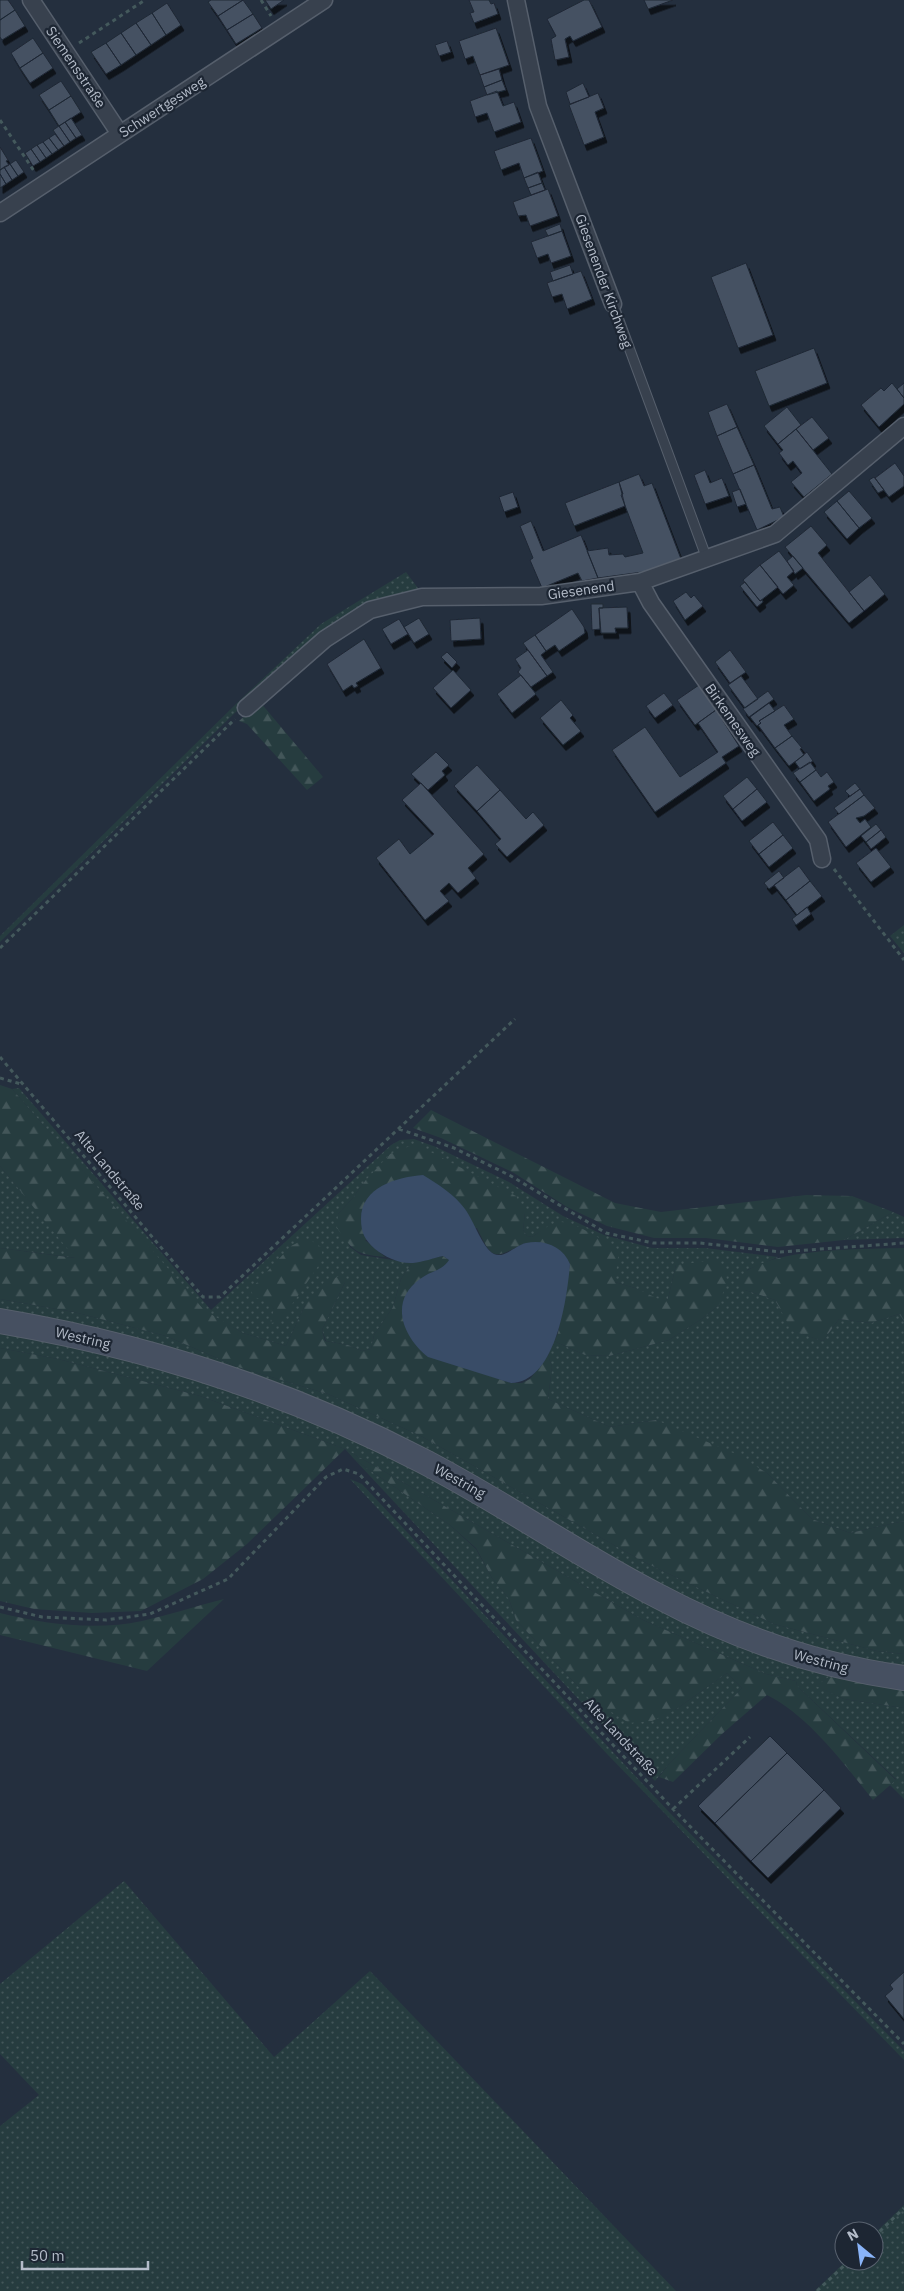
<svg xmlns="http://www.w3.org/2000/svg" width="904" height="2291" font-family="'IBM Plex Sans',sans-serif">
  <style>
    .grass { fill: url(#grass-dots); fill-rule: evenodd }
    .forest { fill: url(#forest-firs) }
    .water { fill: #394c67 }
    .building { fill: #455162; stroke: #1f2835; filter: url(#shadow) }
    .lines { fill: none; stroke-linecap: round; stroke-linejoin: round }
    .service-casing { stroke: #565f6c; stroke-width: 11 }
    .minor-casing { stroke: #565f6c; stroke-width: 19 }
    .secondary-casing { stroke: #565f6c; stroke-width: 26 }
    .path { stroke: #44595c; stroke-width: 3; stroke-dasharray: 4 4; stroke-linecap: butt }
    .service { stroke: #38414e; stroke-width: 9 }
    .minor { stroke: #38414e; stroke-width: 16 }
    .secondary { stroke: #465061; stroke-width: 24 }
    .labels { text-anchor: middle; stroke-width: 4.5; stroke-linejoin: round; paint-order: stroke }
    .street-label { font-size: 14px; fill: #b4bcc9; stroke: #1d2633 }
  </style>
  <defs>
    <pattern id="grass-dots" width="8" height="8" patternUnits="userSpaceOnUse" patternTransform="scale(1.25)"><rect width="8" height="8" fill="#263c3f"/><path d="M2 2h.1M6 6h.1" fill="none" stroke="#435659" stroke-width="1.8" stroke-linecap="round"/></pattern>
    <pattern id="forest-firs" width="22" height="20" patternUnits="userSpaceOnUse" patternTransform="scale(1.25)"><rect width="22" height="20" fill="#263c3f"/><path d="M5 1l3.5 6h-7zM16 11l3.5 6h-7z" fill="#435659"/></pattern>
    <filter id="shadow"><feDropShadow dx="3" dy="5.5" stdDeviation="0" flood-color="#0009"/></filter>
  </defs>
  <rect width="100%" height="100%" fill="#242f3e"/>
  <!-- grass -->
  <path class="grass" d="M 406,572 L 420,591 L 368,604 L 243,705 L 0,942 L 0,936 L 238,702 L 321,624 Z
    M 904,925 L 904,953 L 890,936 Z
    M 19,1088 L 211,1310 L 391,1145 L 400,1140 L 414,1139 L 436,1147 L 509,1182 L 563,1216 L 604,1235 L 652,1248 L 705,1248 L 778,1257 L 747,1270 L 745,1290 L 775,1300 L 793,1331 L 823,1341 L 839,1319 L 871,1323 L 899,1314 L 904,1321 L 904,1521 L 850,1533 L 812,1519 L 767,1473 L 656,1420 L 610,1427 L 548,1399 L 552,1367 L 548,1355 L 554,1341 L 585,1355 L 609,1356 L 669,1340 L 703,1318 L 719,1305 L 676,1265 L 668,1299 L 662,1302 L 635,1288 L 615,1282 L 602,1240 C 568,1223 567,1215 532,1237 L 527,1236 L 523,1230 L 525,1213 L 365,1181 L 352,1199 L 338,1214 L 350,1247 L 361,1255 L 412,1263 L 401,1279 L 393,1307 L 374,1335 L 371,1349 L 362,1351 L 348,1345 L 326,1341 L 322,1330 L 345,1282 L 305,1305 L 286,1346 L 243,1333 L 204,1311 L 12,1089 ZM 323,1259 L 274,1309 L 269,1301 Z
    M 0,1166 L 76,1258 L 0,1248 Z
    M 893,1212 L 904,1217 L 904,1238 L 844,1240 Z
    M 0,1299 L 74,1312 L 166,1336 L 238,1367 L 328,1394 L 421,1436 L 644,1562 L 774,1624 L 877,1651 L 904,1654 L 904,1668 L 875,1665 L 771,1637 L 673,1594 L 447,1464 L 0,1312 Z
    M 0,1330 L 168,1368 L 322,1423 L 833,1674 L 817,1686 L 844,1699 L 904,1708 L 904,1799 L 890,1785 L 896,1779 L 797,1686 L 796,1681 L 766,1674 L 643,1620 L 345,1449 L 200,1396 L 58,1359 L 0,1348 Z
    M 355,1460 L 450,1525 L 476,1549 L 492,1578 L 509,1599 L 516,1620 L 589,1698 L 675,1710 L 727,1673 L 742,1688 L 669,1764 L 655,1781 Z
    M 350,1479 L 362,1484 L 670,1813 L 904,2051 L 904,2060 L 608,1755 Z
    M 124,1881 L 274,2057 L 370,1971 L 676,2291 L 0,2291 L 0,2126 L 39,2095 L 0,2054 L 0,1984 Z
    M 904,2205 L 904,2291 L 815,2291 L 846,2261 L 874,2261 L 874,2234 Z"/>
  <!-- forest -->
  <path class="forest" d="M 260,702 L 323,777 L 307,790 L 247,724 L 239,721 Z
    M 0,1085 L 12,1089 L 204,1310 L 243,1333 L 286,1346 L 305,1305 L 324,1282 L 340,1276 L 345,1282 L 322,1330 L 325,1341 L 348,1345 L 362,1351 L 371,1349 L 374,1335 L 393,1307 L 401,1279 L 412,1263 L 443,1256 L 449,1260 L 444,1267 L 423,1277 L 482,1373 L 511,1383 L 522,1383 L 530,1379 L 548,1355 L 552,1367 L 548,1399 L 610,1427 L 656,1420 L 738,1455 L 767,1473 L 812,1519 L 850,1533 L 904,1521 L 904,1654 L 877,1651 L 774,1624 L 644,1562 L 421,1436 L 328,1394 L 238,1367 L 166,1336 L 74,1312 L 0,1299 L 0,1248 L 75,1258 L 0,1166 Z
    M 431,1110 L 615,1203 L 661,1212 L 806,1195 L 852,1196 L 893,1212 L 844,1240 L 778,1247 L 706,1238 L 654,1238 L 607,1226 L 567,1207 L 514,1173 L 441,1138 L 413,1128 Z
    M 417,1145 L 516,1196 L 525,1213 L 523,1230 L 527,1236 L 532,1237 C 540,1232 550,1223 560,1222 C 574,1221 606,1242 619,1250 L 615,1282 L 635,1288 L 663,1301 L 668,1299 L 676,1265 L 716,1260 L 725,1270 L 727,1281 L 719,1305 L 703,1318 L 669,1340 L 609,1356 L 585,1355 L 554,1341 L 558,1333 L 570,1264 L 525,1243 C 493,1259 493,1261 477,1228 L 365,1240 L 385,1257 C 355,1254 354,1252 337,1228 L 338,1214 L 352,1199 L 365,1181 L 390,1154 L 403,1148 Z
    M 303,1240 L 312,1241 L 321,1247 L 323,1259 L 280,1322 L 270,1323 L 274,1309 L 268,1301 L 253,1297 L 251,1289 L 291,1246 Z
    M 904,1248 L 904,1321 L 899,1314 L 871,1323 L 839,1319 L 823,1341 L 792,1331 L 775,1300 L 745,1290 L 739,1282 C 741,1278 744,1272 748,1270 C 783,1248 863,1249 904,1248 Z
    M 0,1348 L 58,1359 L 200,1396 L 345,1449 L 643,1620 L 766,1674 L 796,1681 L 797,1686 L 896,1780 L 873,1800 C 844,1764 809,1716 767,1695 L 722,1734 L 673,1782 L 659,1777 L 669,1764 L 742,1688 L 727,1673 L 675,1710 L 652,1721 L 629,1723 L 589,1698 L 516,1620 L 509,1599 L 492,1578 L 476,1548 L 450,1525 L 355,1460 L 345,1449 L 247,1544 L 203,1579 L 141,1611 L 92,1613 L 34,1609 L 0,1601 Z
    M 224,1599 L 147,1671 L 0,1635 L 0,1613 C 45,1624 95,1631 142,1621 C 169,1615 196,1606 224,1599 Z
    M 833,1674 L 904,1687 L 904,1708 L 844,1699 L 816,1686 Z"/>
  <!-- water -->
  <path class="water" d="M 423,1175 C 438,1184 455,1195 465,1209 C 474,1221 483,1249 494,1254 C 504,1259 516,1245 526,1243 C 545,1239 563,1247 570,1264 C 567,1299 556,1382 511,1383 L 428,1357 C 402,1336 389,1301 420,1279 C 430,1271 442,1271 449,1260 L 443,1256 C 434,1258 423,1262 413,1263 C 399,1264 385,1257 375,1249 C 365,1240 361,1233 361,1219 C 361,1187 397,1177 423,1175 Z"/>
  <!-- building -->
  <path class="building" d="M 0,0 L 8,0 L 15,10 L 0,20 Z
    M 211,0 L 243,0 L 218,16 L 208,2 Z
    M 243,0 L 253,14 L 227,30 L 218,16 Z
    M 265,0 L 284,0 L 271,9 Z
    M 469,0 L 489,0 L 491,4 L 494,3 L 498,14 L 474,23 L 470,13 L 474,12 Z
    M 584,0 L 589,0 L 602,27 L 573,41 L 570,36 L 565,39 L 569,57 L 555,60 L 551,39 L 556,36 L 547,19 Z
    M 644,0 L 673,0 L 648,9 Z
    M 167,3 L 181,25 L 166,35 L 152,13 Z
    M 15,10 L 25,26 L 2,40 L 0,37 L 0,20 Z
    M 152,13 L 166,35 L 151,45 L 136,23 Z
    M 253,14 L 262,28 L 236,44 L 227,30 Z
    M 136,23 L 151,45 L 136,55 L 121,33 Z
    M 496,28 L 509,65 L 480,75 L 473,56 L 465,59 L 459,41 Z
    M 121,33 L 136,55 L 121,65 L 106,43 Z
    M 33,38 L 43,53 L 20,68 L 11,53 Z
    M 447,41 L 451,52 L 439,56 L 435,45 Z
    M 106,43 L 121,65 L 106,74 L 91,52 Z
    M 43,53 L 53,68 L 30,83 L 20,68 Z
    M 499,69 L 502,80 L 484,87 L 480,75 Z
    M 502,80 L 506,90 L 487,95 L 484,87 Z
    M 61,81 L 71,96 L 49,110 L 39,95 Z
    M 583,83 L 589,97 L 570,104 L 566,92 Z
    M 497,91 L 503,106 L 514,102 L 521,122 L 494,132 L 487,113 L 475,117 L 470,101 Z
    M 598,93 L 604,108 L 595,112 L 604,137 L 584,145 L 569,105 Z
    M 71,96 L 81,112 L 59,126 L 49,110 Z
    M 71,118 L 82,135 L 76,138 L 65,122 Z
    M 65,122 L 76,138 L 70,142 L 59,126 Z
    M 59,126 L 70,142 L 64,146 L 53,130 Z
    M 55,134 L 64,146 L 58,150 L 49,138 Z
    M 49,138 L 58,150 L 52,154 L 43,142 Z
    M 531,138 L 543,171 L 524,178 L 519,163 L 501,170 L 494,151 Z
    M 43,142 L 52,154 L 46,158 L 37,145 Z
    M 37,145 L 46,158 L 40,162 L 31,149 Z
    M 0,147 L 8,160 L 6,161 L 9,165 L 0,170 Z
    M 31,149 L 40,162 L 33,166 L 25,153 Z
    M 16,160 L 24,172 L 18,176 L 10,164 Z
    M 10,164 L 18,176 L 12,180 L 4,167 Z
    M 4,167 L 12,180 L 6,184 L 0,174 L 0,170 Z
    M 538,172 L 542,183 L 528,188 L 524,178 Z
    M 0,174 L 6,184 L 0,188 Z
    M 542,183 L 545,190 L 531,195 L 528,188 Z
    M 548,189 L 558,216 L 530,226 L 526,215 L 518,216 L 513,202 Z
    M 560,224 L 562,231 L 548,236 L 545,230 Z
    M 562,231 L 571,256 L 551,263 L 548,254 L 537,258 L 531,242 Z
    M 746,263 L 773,335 L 738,348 L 711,277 Z
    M 570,265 L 573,274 L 553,281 L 550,272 Z
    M 581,271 L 592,299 L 567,309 L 562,294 L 552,297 L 547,283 Z
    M 814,348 L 827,383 L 769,406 L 755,371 Z
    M 892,383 L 904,398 L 904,404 L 879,427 L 861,405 L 881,388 L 884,391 Z
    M 904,383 L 904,398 L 897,389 Z
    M 727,404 L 737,427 L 717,436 L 708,412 Z
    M 787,407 L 801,425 L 778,444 L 764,426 Z
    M 812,417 L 829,438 L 813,450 L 796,429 Z
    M 737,427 L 754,465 L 733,474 L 717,436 Z
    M 796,429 L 832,474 L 804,497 L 791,482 L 802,473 L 793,461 L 788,465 L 779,453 L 783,450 L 778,444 Z
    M 895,463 L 904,476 L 904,486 L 889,497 L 875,478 Z
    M 754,465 L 772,509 L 780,507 L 784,517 L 757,530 L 733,474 Z
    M 705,470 L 710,483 L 722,478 L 729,496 L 705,504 L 694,475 Z
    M 639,474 L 644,486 L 652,483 L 681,559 L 650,571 L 598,578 L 587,551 L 608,548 L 609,555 L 623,554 L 625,557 L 643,553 L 621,495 L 623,494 L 619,482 Z
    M 874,477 L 884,490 L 878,493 L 869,480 Z
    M 619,482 L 625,506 L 574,526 L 565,503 Z
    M 740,489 L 746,504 L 737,507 L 732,492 Z
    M 849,491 L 872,518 L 859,528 L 837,501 Z
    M 513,492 L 518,507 L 504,512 L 499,497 Z
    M 837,501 L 859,528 L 847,539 L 824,512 Z
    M 531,521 L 543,551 L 581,535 L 598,578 L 582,581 L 578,573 L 542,588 L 530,560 L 533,558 L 520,526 Z
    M 811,526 L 827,545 L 818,553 L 864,611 L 849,623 L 785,547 Z
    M 779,551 L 794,571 L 787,577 L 794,585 L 783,594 L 760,565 Z
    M 793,556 L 803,568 L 795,574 L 787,561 Z
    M 760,565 L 778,587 L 760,601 L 743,580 Z
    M 870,575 L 885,594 L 864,611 L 849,592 Z
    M 745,582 L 760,601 L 762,600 L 763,602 L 757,607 L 740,586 Z
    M 686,592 L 691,598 L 694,595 L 703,606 L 685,620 L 673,601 Z
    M 591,604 L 603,604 L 603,608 L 599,608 L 600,629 L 592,630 Z
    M 627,607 L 628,628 L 615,628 L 616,633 L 601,633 L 599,608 Z
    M 572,609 L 584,627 L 585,633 L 559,651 L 555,645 L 546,651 L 535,635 Z
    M 419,618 L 429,634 L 414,643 L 404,627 Z
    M 480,618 L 481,639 L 451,641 L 450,620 Z
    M 399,619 L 408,634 L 391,644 L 382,629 Z
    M 535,635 L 546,651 L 541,655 L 553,672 L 547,676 L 523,643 Z
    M 364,639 L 381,668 L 356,683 L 358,686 L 354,688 L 352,685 L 343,691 L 327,664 Z
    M 528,650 L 547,676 L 531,687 L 518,672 L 521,668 L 515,659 Z
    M 730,650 L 746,672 L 730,683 L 715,662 Z
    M 447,652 L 457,662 L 452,668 L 441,657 Z
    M 453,670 L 471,690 L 451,708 L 433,688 Z
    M 521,675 L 536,694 L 512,713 L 497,694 Z
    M 741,676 L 758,699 L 745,708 L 728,685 Z
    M 699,685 L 716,710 L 695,725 L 677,700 Z
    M 768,691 L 774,699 L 749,717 L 743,709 Z
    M 664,693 L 673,705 L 655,718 L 646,706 Z
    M 561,700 L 573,715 L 570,718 L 581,731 L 563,745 L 540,718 Z
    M 769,703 L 775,711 L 759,721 L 761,723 L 757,726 L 750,717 Z
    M 784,705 L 794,719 L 784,725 L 792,736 L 775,748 L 758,725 L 761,723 L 759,721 Z
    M 716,710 L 739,746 L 722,757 L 726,763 L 655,812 L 612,750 L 645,727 L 680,777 L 718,752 L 698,723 Z
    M 792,736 L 802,748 L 800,749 L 804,755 L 789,766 L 775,748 Z
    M 436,752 L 449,765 L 442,771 L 445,775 L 428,790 L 411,774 Z
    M 807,752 L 813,761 L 800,769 L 795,762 Z
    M 810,762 L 816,770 L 800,782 L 793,773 Z
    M 477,765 L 500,790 L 477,811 L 454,786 Z
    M 816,770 L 821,777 L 827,772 L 834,782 L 828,786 L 830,789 L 814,801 L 800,782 Z
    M 747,777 L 757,789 L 733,809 L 723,796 Z
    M 421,783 L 484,854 L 468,868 L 476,878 L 458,893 L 449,883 L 440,891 L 449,901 L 425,920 L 376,858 L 399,839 L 410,854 L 434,834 L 402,800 Z
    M 855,783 L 860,789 L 850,796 L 845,791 Z
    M 757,789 L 767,802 L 742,821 L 733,809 Z
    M 860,789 L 864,795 L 839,814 L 834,808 Z
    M 500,790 L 526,819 L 533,812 L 544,825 L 507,857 L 495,844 L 501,839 L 477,811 Z
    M 864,795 L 875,808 L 864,816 L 856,818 L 860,823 L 865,819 L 871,827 L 846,847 L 828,822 Z
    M 773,822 L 783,835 L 759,854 L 749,841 Z
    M 876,824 L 881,830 L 866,842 L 861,836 Z
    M 881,830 L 886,837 L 871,849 L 866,842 Z
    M 783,835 L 793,848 L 769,867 L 759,854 Z
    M 876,848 L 891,867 L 871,882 L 856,863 Z
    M 799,866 L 810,881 L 786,900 L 774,885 Z
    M 779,871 L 784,878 L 769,889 L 764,883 Z
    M 810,881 L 822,896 L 797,915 L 786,900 Z
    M 807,907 L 811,914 L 796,925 L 792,919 Z
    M 770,1736 L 787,1753 L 715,1823 L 698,1806 Z
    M 787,1753 L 824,1790 L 751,1861 L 715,1823 Z
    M 824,1790 L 841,1808 L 768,1878 L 751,1861 Z
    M 904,1972 L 904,2019 L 885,1996 L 893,1989 L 890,1985 Z"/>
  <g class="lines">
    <!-- service casing -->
    <g class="service-casing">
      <path id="service" d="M 613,304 L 707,559"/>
    </g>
    <!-- minor casing -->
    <g class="minor-casing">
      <path id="minor" d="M 31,0 L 120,134
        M 516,0 L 538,106 L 613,304
        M 0,213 L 324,0
        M 640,582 L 651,603 L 818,840 L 822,859
        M 246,708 L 325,639 L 370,610 L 422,597 L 541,596 L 640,582 L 775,534 L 904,426"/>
    </g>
    <!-- secondary casing -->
    <g class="secondary-casing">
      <path id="secondary" d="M 0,1321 C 148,1346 290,1392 423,1461 C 504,1503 578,1555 658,1596 C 735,1637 817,1666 904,1678"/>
    </g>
    <!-- path -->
    <path class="path" d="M 261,0 L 271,16
      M 79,43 L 145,0
      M 0,120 L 34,171
      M 834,869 L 904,960
      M 0,948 L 235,719
      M 0,1057 L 203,1297 L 220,1297 L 515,1019
      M 0,1078 L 21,1084
      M 399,1129 L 454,1148 L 511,1176 L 606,1233 L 653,1243 L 700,1243 L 780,1252 L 904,1243
      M 0,1607 L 42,1617 L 106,1620 L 150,1614 L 228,1579 L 326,1477 L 343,1469 L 359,1474 L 673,1809 L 904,2044
      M 673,1809 L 750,1737
      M 874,2237 L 904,2208
      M 817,2291 L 849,2261"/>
    <!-- service -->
    <use href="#service" class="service"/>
    <!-- minor -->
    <use href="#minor" class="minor"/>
    <!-- secondary -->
    <use href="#secondary" class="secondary"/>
  </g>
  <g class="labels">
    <!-- street labels -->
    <g class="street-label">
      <text transform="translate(76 67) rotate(56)" y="5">Siemensstraße</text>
      <text transform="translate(162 107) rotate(-33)" y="5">Schwertgesweg</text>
      <text transform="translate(604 281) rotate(70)" y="5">Giesenender Kirchweg</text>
      <text transform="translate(581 590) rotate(-8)" y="5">Giesenend</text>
      <text transform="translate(733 720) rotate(55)" y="5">Birkemesweg</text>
      <text transform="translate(110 1170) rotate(50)" y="5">Alte Landstraße</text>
      <text transform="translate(83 1338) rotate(13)" y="5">Westring</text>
      <text transform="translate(460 1481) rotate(29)" y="5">Westring</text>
      <text transform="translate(821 1661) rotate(15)" y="5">Westring</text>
      <text transform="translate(621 1737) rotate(47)" y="5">Alte Landstraße</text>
    </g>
  </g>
  <!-- north arrow -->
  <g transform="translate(859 2246) rotate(331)"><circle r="24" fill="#1d2633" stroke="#59626f"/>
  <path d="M0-4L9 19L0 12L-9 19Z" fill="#8ab4f8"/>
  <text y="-8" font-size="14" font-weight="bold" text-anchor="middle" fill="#b4bcc9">N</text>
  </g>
  <!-- scale -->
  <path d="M22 2261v8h126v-8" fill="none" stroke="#b4bcc9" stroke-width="2.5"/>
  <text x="30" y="2261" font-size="15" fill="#b4bcc9" stroke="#1d2633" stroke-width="4" paint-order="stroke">50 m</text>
</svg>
